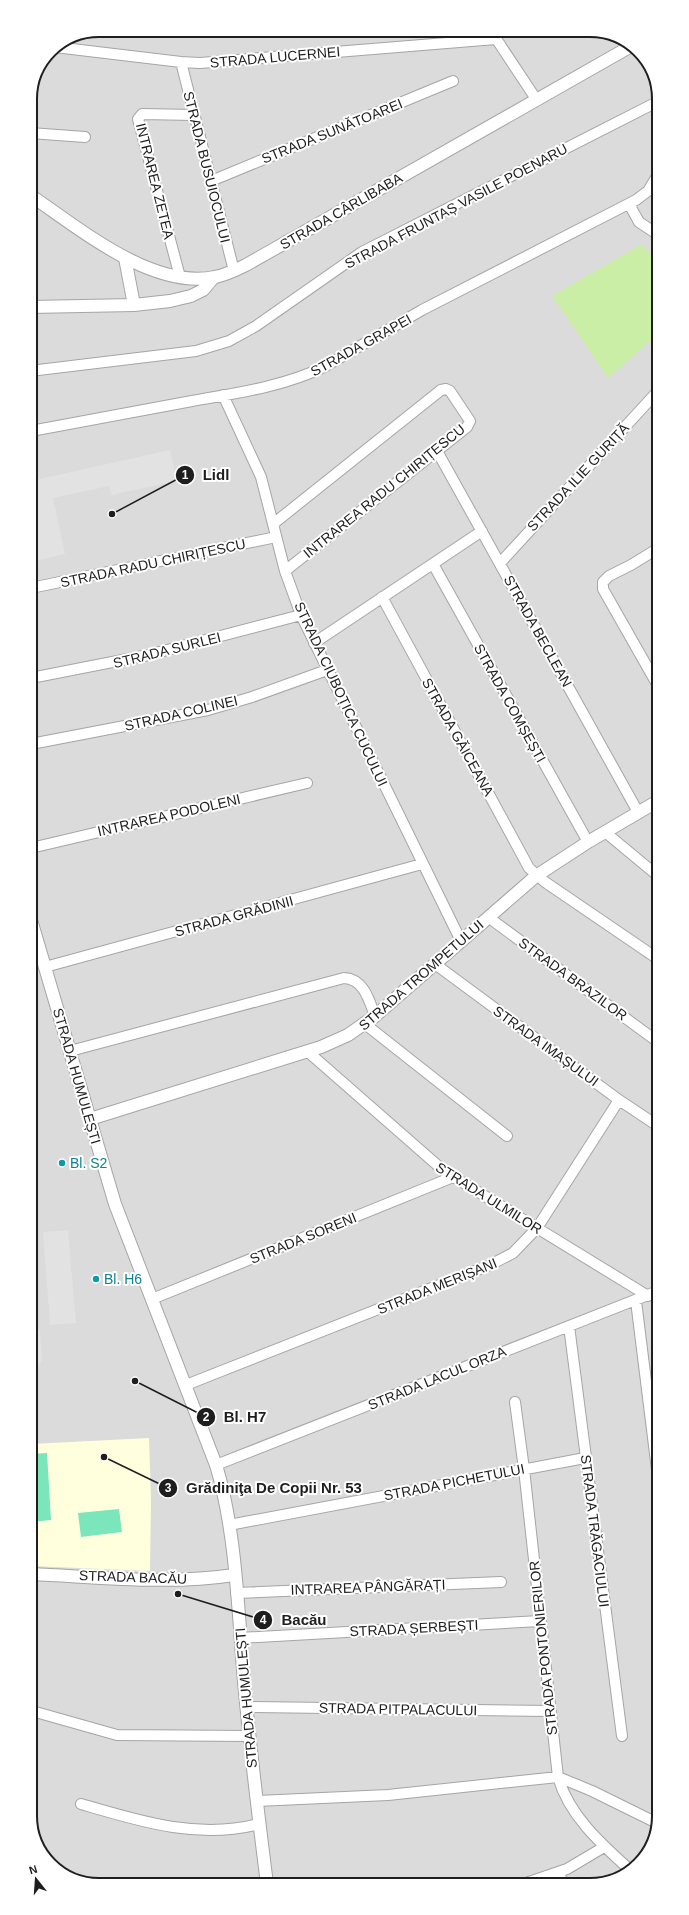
<svg xmlns="http://www.w3.org/2000/svg" width="689" height="1915" font-family="Helvetica,sans-serif">
  <style>
    .residential { fill: #dcdbdb }
    .education { fill: #ffffde }
    .grass { fill: #caeea6 }
    .pitch { fill: #7be5bb }
    .parking { fill: #e2e2e2 }
    .lines { fill: none; stroke-linecap: round; stroke-linejoin: round }
    .minor-casing { stroke: #a5a5a5; stroke-width: 12 }
    .tertiary-casing { stroke: #a5a5a5; stroke-width: 14 }
    .minor { stroke: #fff; stroke-width: 10 }
    .tertiary { stroke: #fff; stroke-width: 12 }
    .culture-dot { fill: #0f9aa8; stroke: #fff; stroke-width: 1.5 }
    .labels { text-anchor: middle; stroke-width: 4; stroke-linejoin: round; paint-order: stroke }
    .street-label { font-size: 14px; fill: #1e1e1e; stroke: #fff }
    .culture-label { font-size: 14px; fill: #0d838f; stroke: #fff; text-anchor: start }
    .rim { fill: none; stroke: #1e1e1e; stroke-width: 2 }
    .leader { fill: none; stroke: #1e1e1e; stroke-width: 1.5 }
    .callout-dot { fill: #1e1e1e; stroke: #fff; stroke-width: 1.5 }
    .mark-label { font-size: 12px; text-anchor: middle; font-weight: bold; fill: #fff }
    .callout-label { font-size: 15px; text-anchor: middle; font-weight: bold; fill: #1e1e1e; stroke: #fff; stroke-width: 4; stroke-linejoin: round; paint-order: stroke }
  </style>
  <rect width="100%" height="100%" fill="#f0ece4"/>
  <!-- residential -->
  <path class="residential" d="M 595,30 L 632,44 L 657,81 L 659,1817 L 645,1858 L 608,1883 L 94,1885 L 57,1871 L 32,1834 L 30,94 L 50,50 L 73,35 Z"/>
  <!-- education -->
  <path class="education" d="M 149,1438 L 151,1500 L 150,1571 L 32,1566 L 32,1444 Z"/>
  <!-- grass -->
  <path class="grass" d="M 642,244 L 657,262 L 657,335 L 608,378 L 552,296 Z"/>
  <!-- pitch -->
  <path class="pitch" d="M 47,1453 L 51,1520 L 32,1522 L 32,1454 Z
    M 119,1509 L 122,1532 L 81,1537 L 78,1513 Z"/>
  <!-- parking -->
  <path class="parking" d="M 170,450 L 177,481 L 111,495 L 109,486 L 53,498 L 65,554 L 31,562 L 31,481 Z
    M 68,1230 L 76,1323 L 50,1325 L 43,1232 Z
    M 32,1327 L 40,1331 L 42,1361 L 32,1373 Z"/>
  <g class="lines">
    <!-- minor casing -->
    <g class="minor-casing">
      <path id="minor" d="M 491,31 L 536,99
        M 55,47 L 181,62 L 200,63 L 496,39
        M 181,62 L 234,271
        M 30,133 L 85,137
        M 211,181 L 453,81
        M 629,204 L 639,222 L 657,234
        M 180,277 L 138,119 L 142,114 L 194,115
        M 30,371 L 196,351 L 229,341 L 256,326 L 362,252 L 657,102
        M 223,395 L 261,477 L 285,571 L 301,615 L 461,941
        M 31,431 C 84,421 138,411 192,401 C 236,393 282,387 324,367 L 422,310 L 636,200 L 648,191 L 657,176
        M 437,451 L 638,812
        M 273,524 L 441,390 L 446,389 L 450,391 L 470,421 L 467,427 L 285,571
        M 657,549 L 631,565 L 609,576 L 603,582 L 603,589 L 657,684
        M 500,563 L 657,392
        M 433,564 L 588,842
        M 31,588 L 276,537
        M 382,597 L 529,868 L 545,882 L 658,959
        M 314,643 L 482,531
        M 31,678 L 148,655 L 301,615
        M 31,744 L 208,710 L 252,697 L 327,670
        M 605,832 L 658,876
        M 31,848 L 307,783
        M 488,917 L 658,1042
        M 435,964 L 619,1100 L 658,1126
        M 45,967 L 422,864
        M 365,1024 L 507,1136
        M 70,1051 L 344,978 C 364,979 369,1000 375,1016
        M 307,1051 L 444,1171 L 648,1296
        M 152,1299 L 453,1177
        M 636,1301 L 659,1486
        M 569,1326 L 622,1736
        M 186,1385 L 490,1265 L 513,1253 L 537,1228 L 619,1100
        M 515,1402 L 524,1469 L 558,1777 C 569,1815 600,1843 629,1869
        M 216,1465 L 658,1291
        M 229,1525 L 585,1458
        M 236,1593 L 501,1582
        M 240,1638 L 540,1621
        M 246,1707 L 551,1711
        M 32,1711 L 117,1735 L 249,1736
        M 257,1801 L 388,1795 L 558,1777 L 592,1791 L 657,1823
        M 81,1804 C 139,1821 198,1840 259,1824
        M 558,1873 L 564,1883
        M 526,1883 L 567,1869 L 604,1847"/>
    </g>
    <!-- tertiary casing -->
    <g class="tertiary-casing">
      <path id="tertiary" d="M 30,195 C 79,228 152,290 215,277 C 226,275 236,270 246,265 L 633,45
        M 125,258 L 134,305
        M 30,307 L 134,305 L 170,301 L 191,296 L 203,290 L 214,277
        M 31,920 L 115,1204 L 216,1465 C 235,1527 238,1605 243,1670 C 249,1741 258,1813 267,1884
        M 90,1119 L 321,1047 L 348,1035 L 375,1016 L 536,876 L 588,842 L 658,801
        M 32,1574 C 99,1577 168,1585 234,1575"/>
    </g>
    <!-- minor -->
    <use href="#minor" class="minor"/>
    <!-- tertiary -->
    <use href="#tertiary" class="tertiary"/>
  </g>
  <!-- markers -->
  <g class="culture-dot">
    <circle cx="62" cy="1163" r="4"/>
    <circle cx="96" cy="1279" r="4"/>
  </g>
  <g class="labels">
    <!-- street labels -->
    <g class="street-label">
      <text transform="translate(275 57) rotate(-5)" y="5">STRADA LUCERNEI</text>
      <text transform="translate(332 131) rotate(-22)" y="5">STRADA SUNĂTOAREI</text>
      <text transform="translate(207 167) rotate(76)" y="5">STRADA BUSUIOCULUI</text>
      <text transform="translate(155 181) rotate(76)" y="5">INTRAREA ZETEA</text>
      <text transform="translate(456 206) rotate(-28)" y="5">STRADA FRUNTAȘ VASILE POENARU</text>
      <text transform="translate(341 211) rotate(-30)" y="5">STRADA CÂRLIBABA</text>
      <text transform="translate(361 345) rotate(-29)" y="5">STRADA GRAPEI</text>
      <text transform="translate(578 477) rotate(-47)" y="5">STRADA ILIE GURIȚĂ</text>
      <text transform="translate(384 491) rotate(-39)" y="5">INTRAREA RADU CHIRIȚESCU</text>
      <text transform="translate(153 563) rotate(-12)" y="5">STRADA RADU CHIRIȚESCU</text>
      <text transform="translate(538 631) rotate(61)" y="5">STRADA BECLEAN</text>
      <text transform="translate(167 650) rotate(-14)" y="5">STRADA SURLEI</text>
      <text transform="translate(341 694) rotate(65)" y="5">STRADA CIUBOȚICA CUCULUI</text>
      <text transform="translate(510 703) rotate(61)" y="5">STRADA COMȘEȘTI</text>
      <text transform="translate(181 713) rotate(-13)" y="5">STRADA COLINEI</text>
      <text transform="translate(458 737) rotate(61)" y="5">STRADA GĂICEANA</text>
      <text transform="translate(169 815) rotate(-13)" y="5">INTRAREA PODOLENI</text>
      <text transform="translate(234 916) rotate(-15)" y="5">STRADA GRĂDINII</text>
      <text transform="translate(421 975) rotate(-41)" y="5">STRADA TROMPETULUI</text>
      <text transform="translate(573 979) rotate(36)" y="5">STRADA BRAZILOR</text>
      <text transform="translate(546 1046) rotate(36)" y="5">STRADA IMAȘULUI</text>
      <text transform="translate(77 1076) rotate(74)" y="5">STRADA HUMULEȘTI</text>
      <text transform="translate(489 1198) rotate(32)" y="5">STRADA ULMILOR</text>
      <text transform="translate(303 1238) rotate(-22)" y="5">STRADA SORENI</text>
      <text transform="translate(437 1286) rotate(-22)" y="5">STRADA MERIȘANI</text>
      <text transform="translate(437 1378) rotate(-22)" y="5">STRADA LACUL ORZA</text>
      <text transform="translate(454 1482) rotate(-11)" y="5">STRADA PICHETULUI</text>
      <text transform="translate(595 1531) rotate(83)" y="5">STRADA TRĂGACIULUI</text>
      <text transform="translate(133 1577) rotate(2)" y="5">STRADA BACĂU</text>
      <text transform="translate(368 1587) rotate(-2)" y="5">INTRAREA PÂNGĂRAȚI</text>
      <text transform="translate(414 1628) rotate(-3)" y="5">STRADA ȘERBEȘTI</text>
      <text transform="translate(543 1648) rotate(-96)" y="5">STRADA PONTONIERILOR</text>
      <text transform="translate(246 1698) rotate(-95)" y="5">STRADA HUMULEȘTI</text>
      <text transform="translate(398 1709) rotate(1)" y="5">STRADA PITPALACULUI</text>
    </g>
    <!-- culture labels -->
    <g class="culture-label">
      <text x="70" y="1168">Bl. S2</text>
      <text x="104" y="1284">Bl. H6</text>
    </g>
  </g>
  <!-- crop -->
  <path d="M0 0H689V1915H0ZM99 37H590A62 62 0 0 1 652 99V1816A62 62 0 0 1 590 1878H99A62 62 0 0 1 37 1816V99A62 62 0 0 1 99 37Z" fill="#fff" fill-rule="evenodd"/>
  <path class="rim" d="M99 37H590A62 62 0 0 1 652 99V1816A62 62 0 0 1 590 1878H99A62 62 0 0 1 37 1816V99A62 62 0 0 1 99 37Z"/>
  <!-- callouts -->
  <path class="leader" d="M112 514L185 475M135 1381L206 1417M104 1457L168 1488M178 1594L263 1620"/>
  <g class="callout-dot">
    <circle cx="112" cy="514" r="4"/>
    <circle cx="135" cy="1381" r="4"/>
    <circle cx="104" cy="1457" r="4"/>
    <circle cx="178" cy="1594" r="4"/>
    <circle cx="185" cy="475" r="10"/>
    <circle cx="206" cy="1417" r="10"/>
    <circle cx="168" cy="1488" r="10"/>
    <circle cx="263" cy="1620" r="10"/>
  </g>
  <g class="mark-label">
    <text x="185" y="479">1</text>
    <text x="206" y="1421">2</text>
    <text x="168" y="1492">3</text>
    <text x="263" y="1624">4</text>
  </g>
  <g class="callout-label">
    <text x="216" y="480">Lidl</text>
    <text x="245" y="1422">Bl. H7</text>
    <text x="274" y="1493">Grădiniţa De Copii Nr. 53</text>
    <text x="304" y="1625">Bacău</text>
  </g>
  <!-- north arrow -->
  <g transform="translate(36 1879) rotate(343)" stroke="#ffffff" stroke-width="3" paint-order="stroke">
  <path d="M0-3L7 15L0 10L-7 15Z" fill="#1e1e1e"/>
  <text y="-6" font-size="11" font-weight="bold" text-anchor="middle" fill="#1e1e1e">N</text>
  </g>
</svg>
